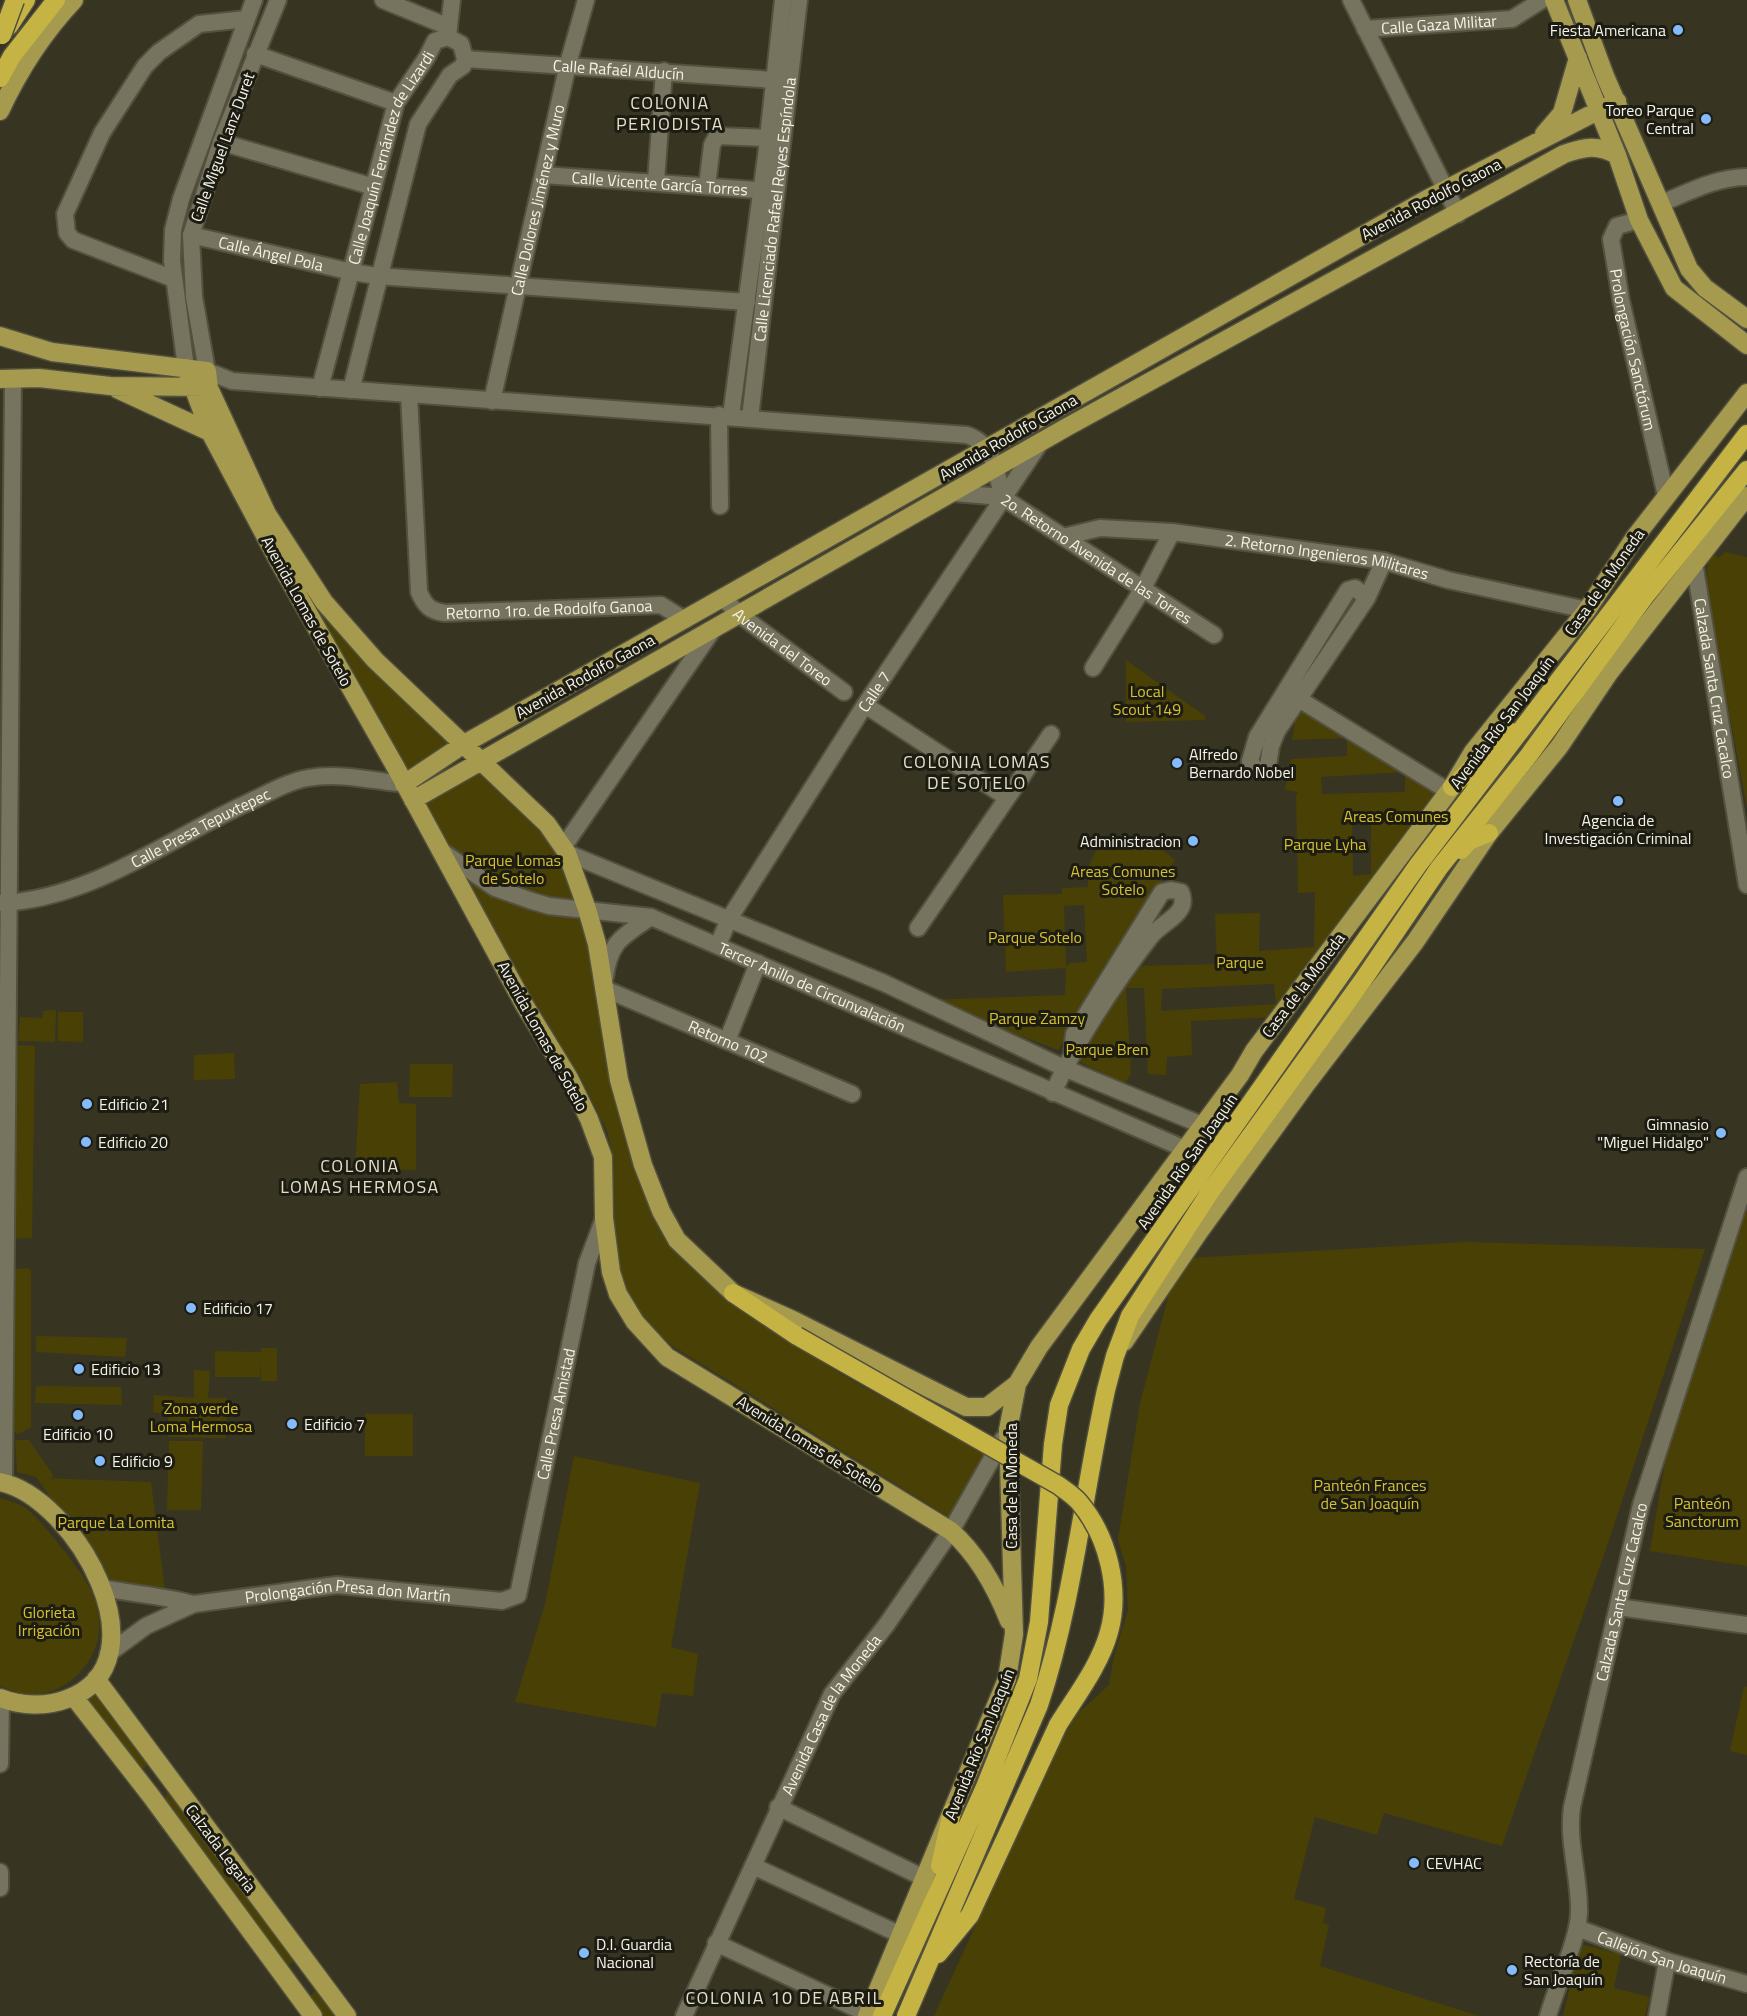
<svg xmlns="http://www.w3.org/2000/svg" width="1747" height="2016" font-family="'Titillium Web',sans-serif">
  <style>
    .green { fill: #494006; fill-rule: evenodd }
    .lines { fill: none; stroke-linecap: round; stroke-linejoin: round }
    .minor-casing { stroke: #52503e; stroke-width: 20 }
    .major-casing { stroke: #52503e; stroke-width: 21 }
    .highway-casing { stroke: #52503e; stroke-width: 21 }
    .minor { stroke: #76735e; stroke-width: 16 }
    .major { stroke: #a59a4e; stroke-width: 18 }
    .highway { stroke: #c5b444; stroke-width: 18 }
    .highway-bridge-casing { stroke: #52503e; stroke-width: 21; stroke-linecap: butt }
    .highway-bridge { stroke: #c5b444; stroke-width: 18 }
    .poi-dot { fill: #84bcfb; stroke: #1d1c13; stroke-width: 2 }
    .labels { text-anchor: middle; stroke-width: 6; stroke-linejoin: round; paint-order: stroke }
    .street-label { font-size: 16px; fill: #f5f3e7; stroke: #1d1c13 }
    .poi-label { font-size: 16px; fill: #f5f3e7; stroke: #1d1c13; text-anchor: start }
    .park-label { font-size: 16px; fill: #d6c131; stroke: #1d1c13 }
    .neighbourhood-label { font-size: 18px; letter-spacing: 1.5px; fill: #e3e0c7; stroke: #1d1c13 }
  </style>
  <rect width="100%" height="100%" fill="#373521"/>
  <!-- green -->
  <path class="green" d="M 214,421 L 330,615 L 452,741 L 405,775 Z
    M 1725,552 L 1747,557 L 1747,807 L 1706,590 L 1708,559 L 1714,554 L 1719,558 Z
    M 1126,660 L 1205,716 L 1205,720 L 1126,722 Z
    M 1313,710 L 1441,795 L 1276,1017 L 1191,1021 L 1192,1055 L 1167,1057 L 1166,1075 L 1148,1074 L 1144,988 L 1126,988 L 1131,1074 L 1124,1084 L 1072,1058 L 1134,966 L 1217,964 L 1215,914 L 1260,913 L 1259,951 L 1314,947 L 1315,892 L 1298,893 L 1296,796 L 1298,792 L 1285,790 L 1291,759 L 1347,756 L 1347,738 L 1292,740 L 1296,714 ZM 1405,772 L 1405,792 L 1322,794 L 1321,777 ZM 1371,815 L 1371,874 L 1353,876 L 1352,816 ZM 1274,984 L 1276,1004 L 1161,1011 L 1162,989 Z
    M 477,765 L 551,838 L 580,905 L 668,1237 L 768,1326 L 844,1376 L 987,1455 L 949,1517 L 674,1347 L 646,1323 L 625,1298 L 615,1262 L 614,1159 L 607,1131 L 580,1076 L 542,1020 L 418,800 Z
    M 1155,844 L 1175,860 L 1058,1050 L 924,1000 L 1065,995 L 1066,968 L 1006,972 L 1003,895 L 1062,894 L 1062,888 L 1088,887 L 1088,867 L 1098,847 ZM 1084,905 L 1087,962 L 1070,963 L 1066,967 L 1064,906 Z
    M 56,1010 L 55,1042 L 18,1041 L 20,1017 L 43,1018 L 43,1011 Z
    M 58,1012 L 83,1012 L 83,1042 L 58,1041 Z
    M 18,1045 L 35,1046 L 32,1238 L 10,1239 L 15,1048 Z
    M 234,1053 L 235,1079 L 194,1080 L 194,1055 Z
    M 410,1064 L 453,1064 L 452,1097 L 409,1097 Z
    M 397,1082 L 399,1103 L 416,1104 L 416,1170 L 355,1168 L 360,1084 Z
    M 1747,1206 L 1747,1566 L 1650,1551 L 1669,1439 Z
    M 1467,1242 L 1705,1249 L 1608,1543 L 1502,1846 L 1384,1813 L 1377,1835 L 1315,1817 L 1294,1899 L 1326,1908 L 1323,1923 L 1329,1925 L 1320,1966 L 1479,2016 L 934,2016 L 1049,1766 L 1075,1716 L 1109,1685 L 1114,1656 L 1128,1610 L 1126,1566 L 1118,1540 L 1140,1403 L 1170,1290 L 1191,1258 Z
    M 28,1268 L 31,1270 L 31,1428 L 18,1434 L 12,1430 L 13,1273 L 14,1269 Z
    M 36,1336 L 127,1338 L 125,1357 L 36,1352 Z
    M 261,1348 L 277,1348 L 277,1381 L 261,1381 L 261,1356 L 260,1377 L 215,1377 L 215,1351 L 261,1352 Z
    M 194,1370 L 210,1371 L 208,1398 L 227,1398 L 226,1438 L 168,1437 L 168,1415 L 153,1412 L 154,1395 L 194,1398 Z
    M 36,1386 L 121,1387 L 122,1405 L 35,1403 Z
    M 365,1414 L 413,1414 L 413,1456 L 365,1456 Z
    M 15,1440 L 29,1440 L 53,1475 L 52,1478 L 42,1478 L 151,1482 L 166,1597 L 108,1578 L 36,1477 L 17,1472 Z
    M 169,1441 L 203,1441 L 201,1510 L 167,1510 Z
    M 574,1456 L 700,1483 L 671,1647 L 698,1654 L 693,1696 L 662,1693 L 656,1727 L 515,1702 L 545,1604 Z
    M 0,1498 C 8,1501 19,1503 26,1508 C 40,1519 78,1567 87,1583 C 94,1596 101,1616 99,1631 C 97,1661 70,1690 40,1694 C 27,1696 12,1691 0,1686 Z
    M 1744,1686 L 1747,1687 L 1747,1755 L 1730,1751 Z
    M 100,1689 L 151,1758 L 145,1768 L 137,1768 L 83,1700 Z
    M 171,1782 L 295,1960 L 288,1966 L 164,1803 Z
    M 1580,1944 L 1621,1954 L 1614,1988 L 1650,1997 L 1645,2016 L 1563,2016 Z
    M 324,1988 L 344,2016 L 321,2016 L 309,1998 L 314,1992 Z"/>
  <g class="lines">
    <!-- minor casing -->
    <g class="minor-casing">
      <g id="minor">
        <path id="s1" d="M 278,0 L 221,142 L 191,235 L 194,297 L 207,371 L 232,381 L 967,435 C 994,444 997,472 1002,497 L 1214,635"/>
        <path d="M 383,0 L 449,27"/>
        <path d="M 1351,0 L 1458,214"/>
        <path id="s2" d="M 1365,29 L 1512,19 L 1542,0"/>
        <path d="M 448,36 L 452,0"/>
        <path d="M 255,54 L 396,103"/>
        <path id="s3" d="M 465,59 L 774,80"/>
        <path d="M 221,142 L 374,187"/>
        <path id="s4" d="M 543,175 L 770,191"/>
        <path d="M 656,181 L 664,71"/>
        <path d="M 707,186 L 712,145 L 717,136 L 767,138"/>
        <path d="M 1662,203 C 1689,192 1717,177 1747,177"/>
        <path id="s5" d="M 1639,220 L 1617,226 L 1611,239 L 1621,300 L 1666,496"/>
        <path id="s6" d="M 191,235 L 352,272 L 377,276 L 747,302"/>
        <path d="M 174,279 L 73,240 L 67,233 L 65,214 L 102,133 L 145,66 L 159,52 L 199,24 L 246,19"/>
        <path d="M 186,368 L 172,261 L 173,230 L 181,199 L 254,0"/>
        <path id="s7" d="M 320,388 L 396,103 L 427,57 L 435,41 L 448,37 L 461,44 L 465,59 L 463,66 L 450,75 L 418,124 L 351,390"/>
        <path id="s8" d="M 409,394 L 419,592 C 425,606 430,611 445,613 L 661,605 L 685,620"/>
        <path id="s9" d="M 492,401 L 568,64 L 586,0"/>
        <path d="M 719,415 L 720,506"/>
        <path d="M 731,416 L 766,156 L 783,0"/>
        <path id="s10" d="M 750,418 L 799,0"/>
        <path d="M 954,493 L 1002,497"/>
        <path id="s11" d="M 1063,537 L 1100,528 L 1172,532 L 1384,561 L 1448,580 L 1587,610"/>
        <path id="s12" d="M 1694,562 L 1747,885"/>
        <path d="M 1367,598 L 1355,588 L 1348,590 L 1257,737 L 1250,761 L 1255,769 L 1263,770 L 1268,766 L 1271,746 L 1277,731 L 1367,598 L 1384,561"/>
        <path id="s13" d="M 724,599 L 740,615 L 844,692"/>
        <path d="M 1093,668 L 1142,590 L 1172,532"/>
        <path d="M 1289,693 L 1448,791"/>
        <path d="M 865,705 L 1006,797"/>
        <path d="M 564,846 L 712,631"/>
        <path id="s14" d="M 440,850 L 495,888 L 532,901 L 549,906 L 651,917 L 1185,1149"/>
        <path d="M 567,853 L 884,983 L 1064,1068 L 1202,1125"/>
        <path id="s15" d="M 0,903 C 88,900 167,840 245,804 C 265,795 286,782 308,778 C 339,772 374,781 404,784"/>
        <path d="M 918,928 L 1051,734"/>
        <path id="s16" d="M 718,945 L 729,919 L 865,705 L 1040,443"/>
        <path d="M 605,977 C 610,941 622,937 651,917"/>
        <path id="s17" d="M 605,989 L 852,1094"/>
        <path d="M 727,1041 L 758,963"/>
        <path d="M 1053,1093 C 1076,1041 1116,981 1151,936 C 1163,921 1190,914 1181,892 L 1171,890 L 1162,892 L 1074,1034 L 1072,1054"/>
        <path d="M 4,1482 L 13,378"/>
        <path d="M 103,1588 C 134,1594 164,1596 194,1604"/>
        <path d="M 1618,1607 L 1747,1625"/>
        <path id="s18" d="M 108,1654 L 146,1626 L 194,1604 L 306,1589 L 337,1585 L 502,1601 L 518,1595 L 587,1263 L 604,1218"/>
        <path d="M 0,1764 L 1,1699"/>
        <path d="M 778,1807 L 924,1878"/>
        <path d="M 753,1866 L 901,1935"/>
        <path d="M 0,1872 L 0,1888"/>
        <path id="s19" d="M 1577,1928 L 1667,1961 L 1747,1984"/>
        <path d="M 716,1943 L 868,2014"/>
        <path id="s20" d="M 684,2016 L 832,1694 L 887,1624 L 951,1531 L 1003,1439"/>
        <path id="s21" d="M 1548,2016 C 1556,1987 1578,1940 1579,1913 C 1580,1877 1567,1843 1572,1807 L 1641,1505 L 1747,1177"/>
        <path d="M 1657,2016 L 1667,1961"/>
      </g>
    </g>
    <!-- major casing -->
    <g class="major-casing">
      <path id="major" d="M 1554,0 L 1617,155 L 1639,220 L 1674,288 L 1747,345
        M 1577,0 L 1605,76 L 1689,269 L 1705,288 L 1747,319
        M 0,111 C 19,70 43,33 74,0
        M 1544,134 L 1562,113 L 1578,58
        M 0,336 L 52,352 L 207,371 L 209,388 L 267,514 L 324,602 L 375,660 L 547,824 L 567,853 L 587,909 L 597,944 L 619,1080 L 643,1165 L 661,1211 L 677,1240 L 733,1293 L 793,1320 L 966,1407 L 987,1407 L 1017,1384
        M 186,368 L 210,432 L 278,560 L 395,766 L 525,1006 L 569,1078 L 589,1119 L 603,1157 L 604,1218 L 611,1272 L 618,1294 L 635,1322 L 667,1357 L 951,1531 C 978,1555 996,1588 1009,1621
        M 0,379 L 39,378 L 110,386 L 204,387
        M 117,389 L 210,432
        M 404,784 L 464,744 L 1427,199 L 1617,101
        M 413,800 L 1067,427 L 1564,154 C 1585,147 1597,144 1617,155
        M 1124,1342 L 1199,1232 L 1307,1083 L 1415,942 L 1489,833 L 1559,747 L 1609,673 L 1747,496
        M 0,1482 C 75,1497 168,1662 67,1699 C 46,1707 21,1706 0,1698
        M 96,1679 L 347,2016
        M 74,1697 L 151,1796 L 313,2016
        M 867,2016 L 1007,1679 L 1014,1634 L 1008,1430 L 1017,1384 L 1039,1347 L 1240,1075 L 1254,1051 L 1452,787 L 1473,752 L 1587,610 L 1635,537 L 1747,393"/>
    </g>
    <!-- highway casing -->
    <g class="highway-casing">
      <path id="highway" d="M 9,26 L 26,0
        M 0,78 L 12,56 L 56,0
        M 1452,787 C 1472,770 1490,744 1511,732
        M 1461,850 L 1469,841 L 1489,833
        M 733,1293 L 797,1336
        M 940,1866 L 952,1812
        M 938,1954 L 970,1915 L 1058,1725
        M 882,2016 L 985,1787 L 1028,1679 L 1039,1622 L 1053,1444 L 1059,1405 L 1081,1349 L 1098,1320 L 1418,865 L 1747,434
        M 906,2016 L 1039,1705 C 1073,1603 1083,1495 1106,1390 L 1115,1356 L 1130,1316 L 1210,1192 L 1363,980 L 1439,868 L 1529,755 L 1646,595 L 1747,470"/>
    </g>
    <!-- minor -->
    <use href="#minor" class="minor"/>
    <!-- major -->
    <use href="#major" class="major"/>
    <!-- highway -->
    <use href="#highway" class="highway"/>
    <!-- highway-bridge casing -->
    <g class="highway-bridge-casing">
      <path id="highway-bridge" d="M 2,35 L 15,0
        M 797,1336 L 1058,1485 C 1065,1490 1073,1495 1079,1502 C 1108,1536 1121,1589 1109,1632 C 1100,1665 1076,1696 1058,1725"/>
    </g>
    <!-- highway-bridge -->
    <use href="#highway-bridge" class="highway-bridge"/>
  </g>
  <!-- markers -->
  <g class="poi-dot">
    <circle cx="1678" cy="30" r="6"/>
    <circle cx="1706" cy="119" r="6"/>
    <circle cx="1177" cy="763" r="6"/>
    <circle cx="1618" cy="801" r="6"/>
    <circle cx="1193" cy="841" r="6"/>
    <circle cx="87" cy="1104" r="6"/>
    <circle cx="1721" cy="1133" r="6"/>
    <circle cx="86" cy="1142" r="6"/>
    <circle cx="191" cy="1308" r="6"/>
    <circle cx="79" cy="1369" r="6"/>
    <circle cx="78" cy="1415" r="6"/>
    <circle cx="292" cy="1424" r="6"/>
    <circle cx="100" cy="1461" r="6"/>
    <circle cx="1414" cy="1863" r="6"/>
    <circle cx="584" cy="1953" r="6"/>
    <circle cx="1512" cy="1970" r="6"/>
  </g>
  <g class="labels">
    <!-- street labels -->
    <g class="street-label">
      <text dy="6" stroke="none"><textPath href="#s2" startOffset="74">Calle Gaza Militar</textPath></text>
      <text dy="6" stroke="none"><textPath href="#s3" startOffset="154">Calle Rafaél Alducín</textPath></text>
      <text transform="translate(222 147) rotate(-70)" y="6">Calle Miguel Lanz Duret</text>
      <text dy="6" stroke="none"><textPath href="#s7" startOffset="242">Calle Joaquín Fernández de Lizardi</textPath></text>
      <text dy="6" stroke="none"><textPath href="#s4" startOffset="117">Calle Vicente García Torres</textPath></text>
      <text transform="translate(1431 199) rotate(-28)" y="6">Avenida Rodolfo Gaona</text>
      <text dy="6" stroke="none"><textPath href="#s9" startOffset="206">Calle Dolores Jiménez y Muro</textPath></text>
      <text dy="6" stroke="none"><textPath href="#s10" startOffset="210">Calle Licenciado Rafael Reyes Espíndola</textPath></text>
      <text dy="6" stroke="none"><textPath href="#s6" startOffset="82">Calle Ángel Pola</textPath></text>
      <text dy="6" stroke="none"><textPath href="#s5" startOffset="150">Prolongación Sanctórum</textPath></text>
      <text transform="translate(1008 437) rotate(-30)" y="6">Avenida Rodolfo Gaona</text>
      <text dy="6" stroke="none"><textPath href="#s1" startOffset="1340">2o. Retorno Avenida de las Torres</textPath></text>
      <text dy="6" stroke="none"><textPath href="#s11" startOffset="267">2. Retorno Ingenieros Militares</textPath></text>
      <text transform="translate(1604 582) rotate(-55)" y="6">Casa de la Moneda</text>
      <text dy="6" stroke="none"><textPath href="#s8" startOffset="338">Retorno 1ro. de Rodolfo Ganoa</textPath></text>
      <text transform="translate(307 611) rotate(61)" y="6">Avenida Lomas de Sotelo</text>
      <text dy="6" stroke="none"><textPath href="#s13" startOffset="76">Avenida del Toreo</textPath></text>
      <text transform="translate(585 676) rotate(-29)" y="6">Avenida Rodolfo Gaona</text>
      <text dy="6" stroke="none"><textPath href="#s12" startOffset="128">Calzada Santa Cruz Cacalco</textPath></text>
      <text dy="6" stroke="none"><textPath href="#s16" startOffset="298">Calle 7</textPath></text>
      <text transform="translate(1502 722) rotate(-53)" y="6">Avenida Río San Joaquín</text>
      <text dy="6" stroke="none"><textPath href="#s15" startOffset="216">Calle Presa Tepuxtepec</textPath></text>
      <text transform="translate(1303 985) rotate(-53)" y="6">Casa de la Moneda</text>
      <text dy="6" stroke="none"><textPath href="#s14" startOffset="402">Tercer Anillo de Circunvalación</textPath></text>
      <text transform="translate(543 1036) rotate(61)" y="6">Avenida Lomas de Sotelo</text>
      <text dy="6" stroke="none"><textPath href="#s17" startOffset="134">Retorno 102</textPath></text>
      <text transform="translate(1187 1161) rotate(-55)" y="6">Avenida Río San Joaquín</text>
      <text dy="6" stroke="none"><textPath href="#s18" startOffset="612">Calle Presa Amistad</textPath></text>
      <text transform="translate(810 1444) rotate(32)" y="6">Avenida Lomas de Sotelo</text>
      <text transform="translate(1011 1486) rotate(-90)" y="6">Casa de la Moneda</text>
      <text dy="6" stroke="none"><textPath href="#s21" startOffset="435">Calzada Santa Cruz Cacalco</textPath></text>
      <text dy="6" stroke="none"><textPath href="#s18" startOffset="255">Prolongación Presa don Martín</textPath></text>
      <text dy="6" stroke="none"><textPath href="#s20" startOffset="336">Avenida Casa de la Moneda</textPath></text>
      <text transform="translate(979 1744) rotate(-68)" y="6">Avenida Río San Joaquín</text>
      <text transform="translate(221 1848) rotate(53)" y="6">Calzada Legaria</text>
      <text dy="6" stroke="none"><textPath href="#s19" startOffset="90">Callejón San Joaquín</textPath></text>
    </g>
    <!-- poi labels -->
    <g class="poi-label">
      <text x="1666" y="36" text-anchor="end">Fiesta Americana</text>
      <text x="1694" y="116" text-anchor="end">Toreo Parque<tspan x="1694" dy="18">Central</tspan></text>
      <text x="1189" y="760">Alfredo<tspan x="1189" dy="18">Bernardo Nobel</tspan></text>
      <text x="1618" y="826" text-anchor="middle">Agencia de<tspan x="1618" dy="18">Investigación Criminal</tspan></text>
      <text x="1181" y="847" text-anchor="end">Administracion</text>
      <text x="99" y="1110">Edificio 21</text>
      <text x="1709" y="1130" text-anchor="end">Gimnasio<tspan x="1709" dy="18">"Miguel Hidalgo"</tspan></text>
      <text x="98" y="1148">Edificio 20</text>
      <text x="203" y="1314">Edificio 17</text>
      <text x="91" y="1375">Edificio 13</text>
      <text x="304" y="1430">Edificio 7</text>
      <text x="78" y="1440" text-anchor="middle">Edificio 10</text>
      <text x="112" y="1467">Edificio 9</text>
      <text x="1426" y="1869">CEVHAC</text>
      <text x="596" y="1950">D.I. Guardia<tspan x="596" dy="18">Nacional</tspan></text>
      <text x="1524" y="1967">Rectoría de<tspan x="1524" dy="18">San Joaquín</tspan></text>
    </g>
    <!-- park labels -->
    <g class="park-label">
      <text x="1147" y="697">Local<tspan x="1147" dy="18">Scout 149</tspan></text>
      <text x="1396" y="822">Areas Comunes</text>
      <text x="1325" y="850">Parque Lyha</text>
      <text x="513" y="866">Parque Lomas<tspan x="513" dy="18">de Sotelo</tspan></text>
      <text x="1123" y="877">Areas Comunes<tspan x="1123" dy="18">Sotelo</tspan></text>
      <text x="1035" y="943">Parque Sotelo</text>
      <text x="1240" y="968">Parque</text>
      <text x="1037" y="1024">Parque Zamzy</text>
      <text x="1107" y="1055">Parque Bren</text>
      <text x="201" y="1414">Zona verde<tspan x="201" dy="18">Loma Hermosa</tspan></text>
      <text x="1370" y="1491">Panteón Frances<tspan x="1370" dy="18">de San Joaquín</tspan></text>
      <text x="1702" y="1509">Panteón<tspan x="1702" dy="18">Sanctorum</tspan></text>
      <text x="116" y="1528">Parque La Lomita</text>
      <text x="49" y="1618">Glorieta<tspan x="49" dy="18">Irrigación</tspan></text>
    </g>
    <!-- neighbourhood labels -->
    <g class="neighbourhood-label">
      <text x="670" y="109">COLONIA<tspan x="670" dy="21">PERIODISTA</tspan></text>
      <text x="977" y="768">COLONIA LOMAS<tspan x="977" dy="21">DE SOTELO</tspan></text>
      <text x="360" y="1172">COLONIA<tspan x="360" dy="21">LOMAS HERMOSA</tspan></text>
      <text x="784" y="2004">COLONIA 10 DE ABRIL</text>
    </g>
  </g>
</svg>
